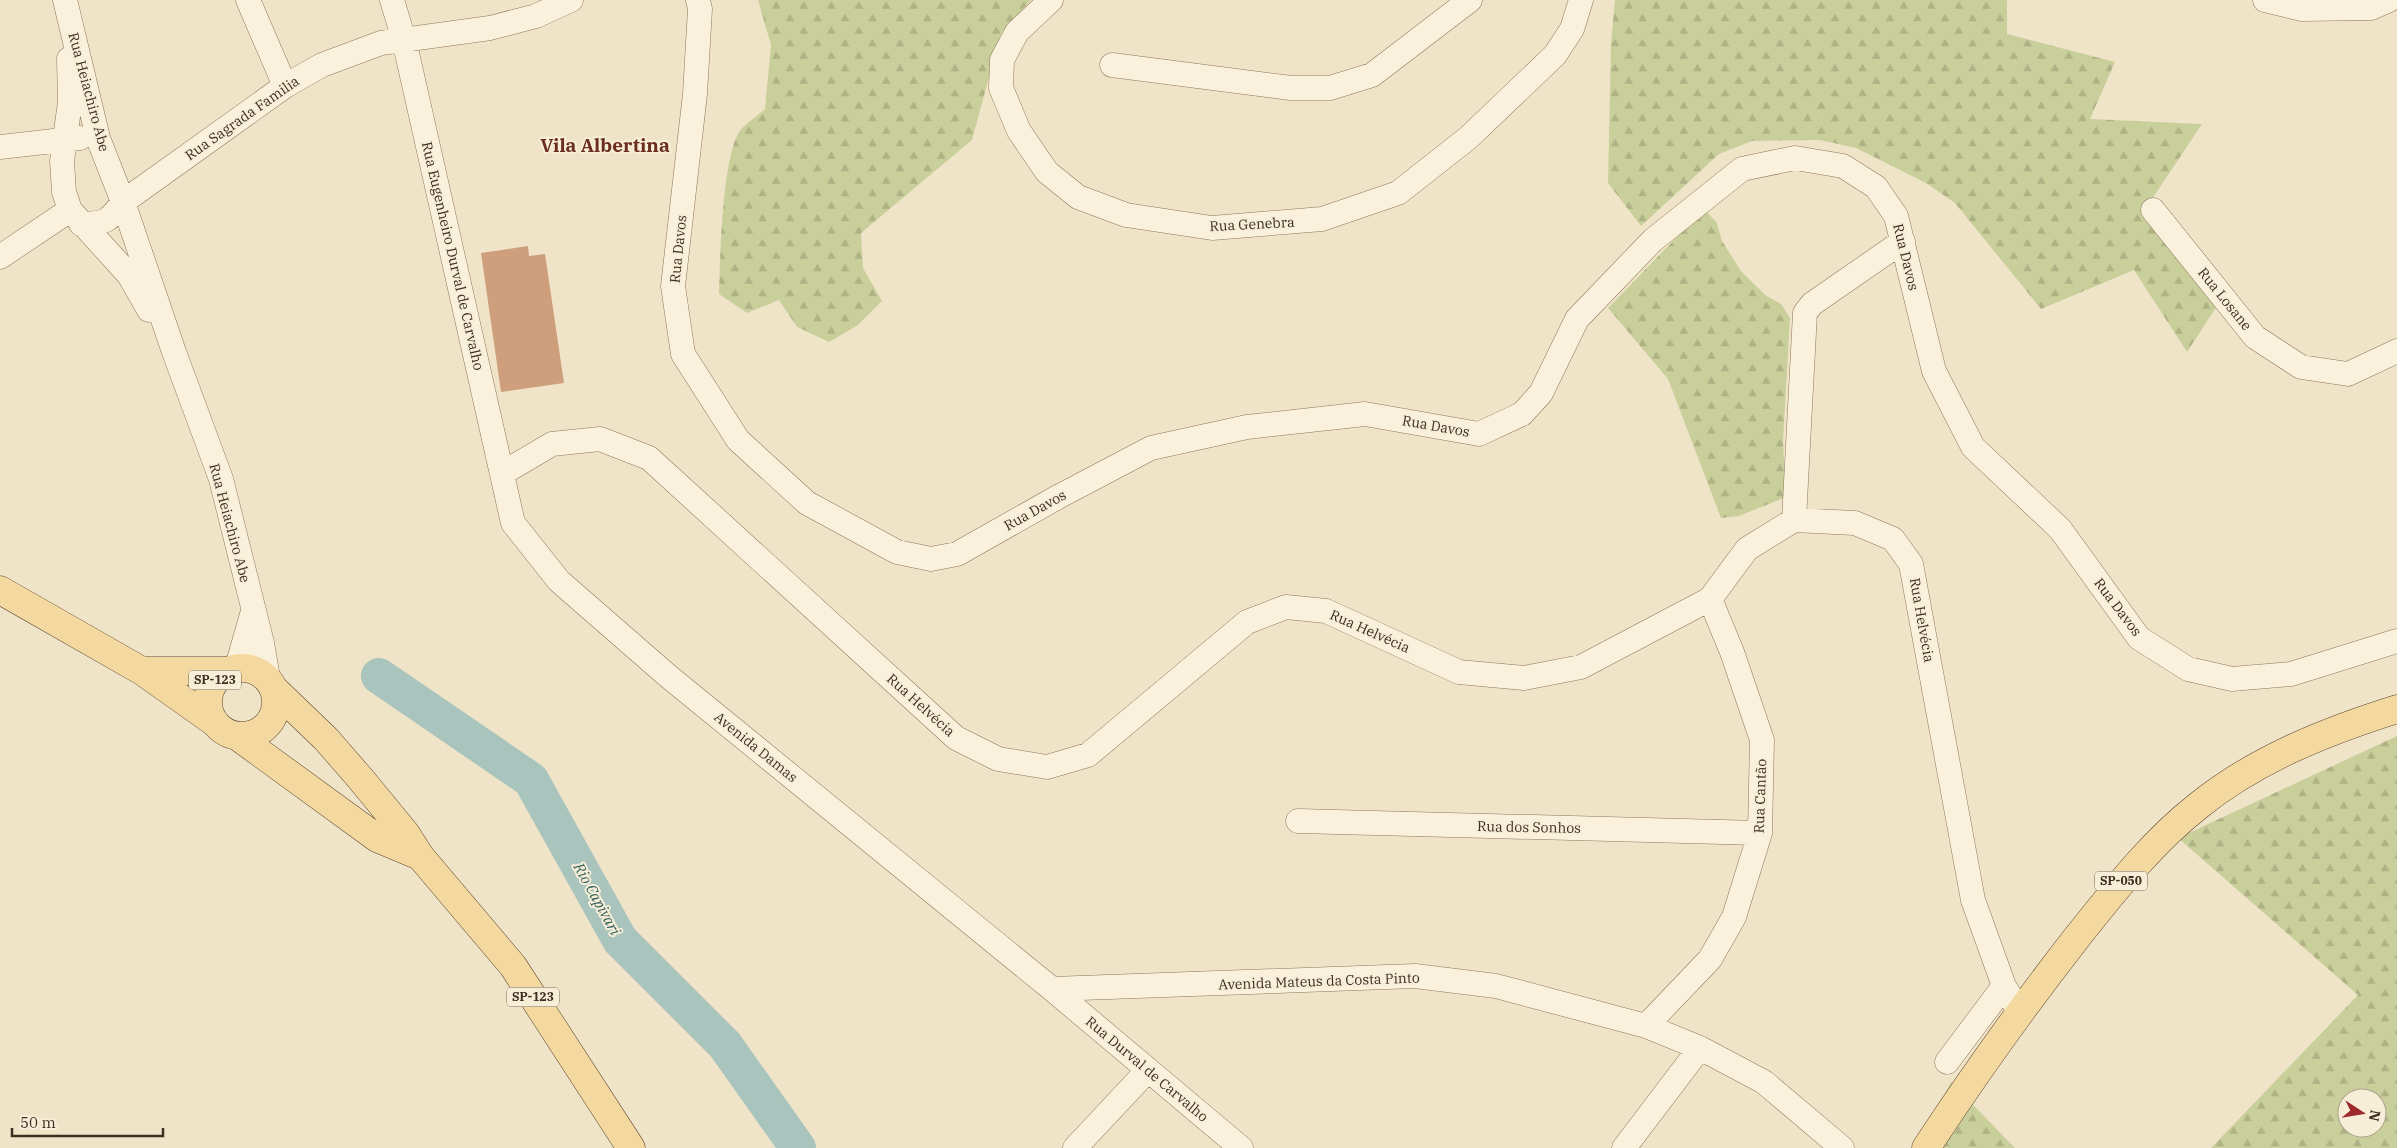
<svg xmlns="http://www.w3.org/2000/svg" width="2397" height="1148" font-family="'IBM Plex Serif',serif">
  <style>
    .forest { fill: url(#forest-firs); fill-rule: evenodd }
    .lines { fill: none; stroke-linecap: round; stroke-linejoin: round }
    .river { stroke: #a9c4bc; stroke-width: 36 }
    .building { fill: #cf9f7d }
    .minor-casing { stroke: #8d765c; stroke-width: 25 }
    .major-casing { stroke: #5b4430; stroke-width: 29 }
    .minor { stroke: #faf1dc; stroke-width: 24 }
    .major { stroke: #f3d9a0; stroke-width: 28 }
    .labels { text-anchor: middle; stroke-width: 4; stroke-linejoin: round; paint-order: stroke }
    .shield { fill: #f7eed8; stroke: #756857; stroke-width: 1 }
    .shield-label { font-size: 12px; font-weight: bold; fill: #3d2e20 }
    .street-label { font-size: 14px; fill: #3d2e20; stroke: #f7eed8 }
    .water-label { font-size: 15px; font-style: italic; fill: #2f5d5a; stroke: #f7eed8 }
    .district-label { font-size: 19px; font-weight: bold; fill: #6b2e1e; stroke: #f7eed8 }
  </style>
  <defs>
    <pattern id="forest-firs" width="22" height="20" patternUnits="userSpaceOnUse" patternTransform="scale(1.25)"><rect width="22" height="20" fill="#c9cf9b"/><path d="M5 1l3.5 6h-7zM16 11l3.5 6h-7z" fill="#aeb285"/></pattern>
  </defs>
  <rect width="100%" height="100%" fill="#f0e4c8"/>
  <!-- forest -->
  <path class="forest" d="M 758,0 L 1031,0 L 1001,33 L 972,140 L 861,233 L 863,268 L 882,301 L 858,325 L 829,342 L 797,327 L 779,300 L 747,313 L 719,294 C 720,259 722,160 739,132 C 744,124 758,116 765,109 L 771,45 Z
    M 1615,0 L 2007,0 L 2007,34 L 2115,62 L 2090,119 L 2202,124 L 2142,214 L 2219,303 L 2187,352 L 2134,270 L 2041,309 L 1955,203 L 1926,183 L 1856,148 L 1820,140 L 1752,141 L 1719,154 L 1641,226 L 1608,183 L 1611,43 Z
    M 1704,209 L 1717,223 L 1722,241 L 1741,271 L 1765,295 L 1781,304 L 1790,318 L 1783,441 L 1786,497 L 1739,516 L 1721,518 L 1668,379 L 1608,308 Z
    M 2397,736 L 2397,1148 L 2211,1148 L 2358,995 L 2178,838 ZM 2347,1098 L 2377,1098 L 2377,1128 L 2347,1128 Z
    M 1951,1082 L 2015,1148 L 1917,1148 Z"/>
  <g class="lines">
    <!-- river -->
    <path class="river" d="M 379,676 L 531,780 L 620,940 L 725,1045 L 798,1148"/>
  </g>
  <!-- building -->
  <path class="building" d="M 528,246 L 529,256 L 545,254 L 564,383 L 501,392 L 481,253 Z"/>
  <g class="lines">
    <!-- minor casing -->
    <g class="minor-casing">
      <path id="minor" d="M 65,0 L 98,138 L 123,202 L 174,352 L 221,479 L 262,643 L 268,678
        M 248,0 L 285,86
        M 392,0 L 404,40 L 513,523 L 559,581 L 668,676 L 1052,989 L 1241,1148
        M 698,0 L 700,9 L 695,94 L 673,286 L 683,354 L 738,440 L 807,503 L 897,552 L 931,559 L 957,554 L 1058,497 L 1151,448 L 1247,427 L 1365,414 L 1479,434 L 1522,414 L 1541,393 L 1577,319 L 1653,240 L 1742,169 L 1795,158 L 1843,166 L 1876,187 L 1896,216 L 1934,371 L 1973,447 L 2060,529 L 2139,638 L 2188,669 L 2232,679 L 2291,674 L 2397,641
        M 1051,0 L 1017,32 L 1002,60 L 1001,88 L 1019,131 L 1047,172 L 1078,197 L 1126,215 L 1212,228 L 1322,219 L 1398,193 L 1468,138 L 1555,55 L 1572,29 L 1581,0
        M 2265,0 L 2302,9 L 2371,8 L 2389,0
        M 69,59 L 70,102 L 62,161 L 64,192 L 70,210 L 129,275 L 149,310
        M 1112,65 L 1291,88 L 1330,88 L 1372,75 L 1470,0
        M 0,147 L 80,138
        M 2153,210 L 2255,337 L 2301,367 L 2348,374 L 2397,351
        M 81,224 C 105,224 109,221 123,202 L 285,86 L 322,65 L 381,43 L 490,28 L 536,16 L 571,0
        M 0,257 L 70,210
        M 503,473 L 552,444 L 600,439 L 649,458 L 956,738 L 998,759 L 1047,767 L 1088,755 L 1247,622 L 1286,607 L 1326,611 L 1459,672 L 1524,678 L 1581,667 L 1710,599 L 1747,549 L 1794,520 L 1855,523 L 1893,539 L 1911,564 L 1973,900 L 2004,986 L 2019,1011
        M 1794,520 L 1805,313 L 1812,304 L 1903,241
        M 237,667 L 253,611
        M 1298,821 L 1760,833
        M 1052,989 L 1415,976 L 1496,986 L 1646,1026 L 1700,1048 L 1764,1082 L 1842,1148
        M 1646,1026 L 1710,959 L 1734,917 L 1760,833 L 1762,740 L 1732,652 L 1710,599
        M 1947,1062 L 2004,986
        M 1075,1148 L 1148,1070
        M 1624,1148 L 1700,1048"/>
    </g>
    <!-- major casing -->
    <g class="major-casing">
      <path id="major" d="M 0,590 L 142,671 L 214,722
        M208 702a34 34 0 1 1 68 0a34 34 0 1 1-68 0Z
        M 142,671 L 225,671
        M 274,689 L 326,739 L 360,778 L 406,834 L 420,856 L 513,966 L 631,1148
        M 237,736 L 377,838 L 420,856
        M 1926,1148 C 1974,1075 2024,1005 2078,936 C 2115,890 2151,843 2198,806 C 2256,759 2327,731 2397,709"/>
    </g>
    <!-- minor -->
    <use href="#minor" class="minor"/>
    <!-- major -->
    <use href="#major" class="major"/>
  </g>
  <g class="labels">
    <!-- shield labels -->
    <g class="shield">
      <rect x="189" y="670.5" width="52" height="19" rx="4"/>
      <rect x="2095" y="871.5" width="52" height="19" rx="4"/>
      <rect x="507" y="987.5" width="52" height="19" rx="4"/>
    </g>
    <g class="shield-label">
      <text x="215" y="684">SP-123</text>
      <text x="2121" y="885">SP-050</text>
      <text x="533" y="1001">SP-123</text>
    </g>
    <!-- street labels -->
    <g class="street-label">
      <text transform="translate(89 92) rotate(75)" y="5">Rua Heiachiro Abe</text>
      <text transform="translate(242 118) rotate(-35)" y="5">Rua Sagrada Familia</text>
      <text transform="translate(1252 224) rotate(-3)" y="5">Rua Genebra</text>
      <text transform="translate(678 249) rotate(-84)" y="5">Rua Davos</text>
      <text transform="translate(453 256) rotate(77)" y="5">Rua Eugenheiro Durval de Carvalho</text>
      <text transform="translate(1906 257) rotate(76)" y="5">Rua Davos</text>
      <text transform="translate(2225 299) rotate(51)" y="5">Rua Losane</text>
      <text transform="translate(1436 426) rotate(10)" y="5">Rua Davos</text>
      <text transform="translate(1035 510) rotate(-29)" y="5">Rua Davos</text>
      <text transform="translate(230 523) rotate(75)" y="5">Rua Heiachiro Abe</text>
      <text transform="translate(2118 607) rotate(53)" y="5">Rua Davos</text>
      <text transform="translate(1922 620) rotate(80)" y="5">Rua Helvécia</text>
      <text transform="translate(1370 631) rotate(24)" y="5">Rua Helvécia</text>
      <text transform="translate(921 705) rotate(42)" y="5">Rua Helvécia</text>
      <text transform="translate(756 747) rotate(39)" y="5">Avenida Damas</text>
      <text transform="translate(1760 796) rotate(-88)" y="5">Rua Cantão</text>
      <text transform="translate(1529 827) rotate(1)" y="5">Rua dos Sonhos</text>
      <text transform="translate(1319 981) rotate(-2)" y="5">Avenida Mateus da Costa Pinto</text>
      <text transform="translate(1147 1069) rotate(40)" y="5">Rua Durval de Carvalho</text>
    </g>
    <!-- water labels -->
    <g class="water-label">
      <text transform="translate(597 899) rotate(61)" y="5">Rio Capivari</text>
    </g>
    <!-- district labels -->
    <g class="district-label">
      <text x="605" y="152">Vila Albertina</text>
    </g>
  </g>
  <!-- north arrow -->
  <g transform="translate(2362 1113) rotate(102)"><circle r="24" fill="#f7eed8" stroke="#ada18e"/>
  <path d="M0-4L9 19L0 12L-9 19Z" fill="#9e2a2b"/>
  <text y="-8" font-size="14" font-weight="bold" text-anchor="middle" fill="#3d2e20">N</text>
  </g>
  <!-- scale -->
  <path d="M12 1128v8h151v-8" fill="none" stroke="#3d2e20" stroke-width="2.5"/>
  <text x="20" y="1128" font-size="15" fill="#3d2e20" stroke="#f7eed8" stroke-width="4" paint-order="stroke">50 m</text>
</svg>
